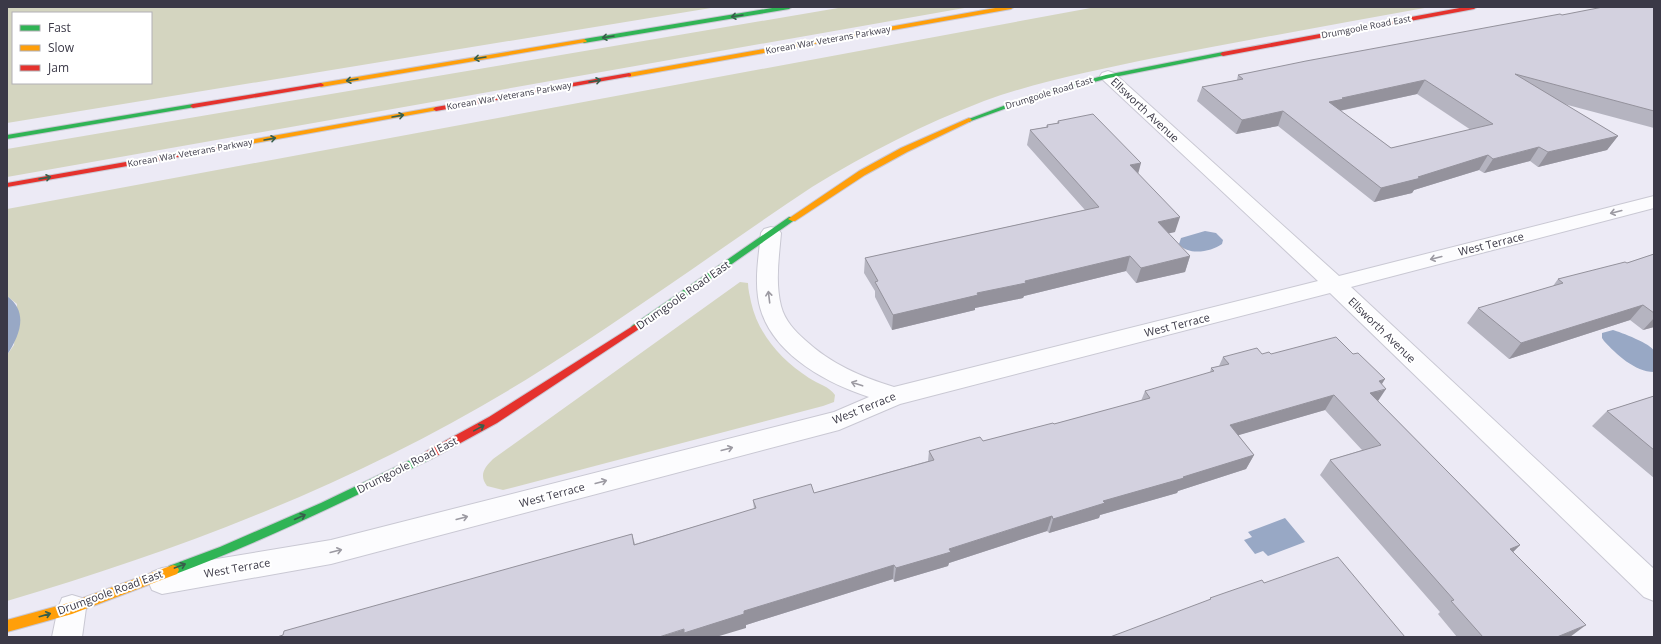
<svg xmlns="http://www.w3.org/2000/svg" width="1661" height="644" font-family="'Open Sans',sans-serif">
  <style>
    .green { fill: #d4d5c0; fill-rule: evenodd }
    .water { fill: #98a8c5 }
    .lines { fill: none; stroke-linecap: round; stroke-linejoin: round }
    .street-casing { stroke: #c9c8d3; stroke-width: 2 }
    .fast-casing { stroke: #c9c8d3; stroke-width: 2 }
    .slow-casing { stroke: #c9c8d3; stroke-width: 2 }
    .jam-casing { stroke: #c9c8d3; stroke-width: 2 }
    .street { fill: #fcfcfe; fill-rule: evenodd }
    .fast { fill: #30b455; fill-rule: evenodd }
    .slow { fill: #ff9f0a; fill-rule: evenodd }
    .jam { fill: #e5322d; fill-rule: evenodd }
    .wall { fill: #b5b4c0; fill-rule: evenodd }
    .shaded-wall { fill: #94929c }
    .building { fill: #d3d1df; stroke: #94929c; fill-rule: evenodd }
    .oneway { stroke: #385e4b }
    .oneway2 { stroke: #9c9aa2 }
    .labels { text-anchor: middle; stroke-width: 4; stroke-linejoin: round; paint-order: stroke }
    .far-street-label { font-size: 9px; fill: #3b3947; stroke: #fff }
    .street-label { font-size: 11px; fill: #3b3947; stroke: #fff }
  </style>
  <rect width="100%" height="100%" fill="#eceaf5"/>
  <!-- green -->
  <path class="green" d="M 7,7 L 717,7 L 7,123 ZM 13,13 L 151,13 L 151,83 L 13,83 Z
    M 844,7 L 970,7 L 7,177 L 7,149 Z
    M 1096,7 L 1430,7 C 1338,24 1246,40 1154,58 C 1097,70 1039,81 984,101 C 924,124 867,153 812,187 C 722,247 635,311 543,369 C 378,474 194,546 7,601 L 7,355 L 14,345 L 17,304 L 7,296 L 7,209 Z
    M 740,282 L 748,283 C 748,290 750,296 751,302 C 758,334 781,360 809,378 C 818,384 829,386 835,395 L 834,402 L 823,406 L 515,487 L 503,490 L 487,486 C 479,475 484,468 493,459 Z"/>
  <!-- water -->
  <path class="water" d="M 1205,231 L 1216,233 L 1223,240 L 1222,244 C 1211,252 1188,256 1179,244 L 1181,238 Z
    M 7,296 C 29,312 20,335 7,355 Z
    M 1613,330 C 1620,332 1652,344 1654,351 C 1655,356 1654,365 1654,372 C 1635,372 1616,354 1604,341 L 1602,338 L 1602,333 Z
    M 1285,518 L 1305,542 L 1268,556 L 1263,551 L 1255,554 L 1244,540 L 1252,537 L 1248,532 Z"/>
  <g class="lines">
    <!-- street casing -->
    <g class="street-casing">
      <path id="street" d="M 1108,71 L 1114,73 L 1339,276 L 1654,196 L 1654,208 L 1351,287 L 1654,569 L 1654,601 L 1644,597 L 1330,293 L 900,404 L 839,430 L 331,564 L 162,594 L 152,590 L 148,581 L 152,572 L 162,568 L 331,540 L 834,412 L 869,397 C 823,382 765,350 758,297 C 755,276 759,254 761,233 L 764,229 L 771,227 L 778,229 L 781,233 C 779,257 775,282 781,306 C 785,321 795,331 805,340 C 831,364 861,377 894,387 L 1318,281 L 1102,79 L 1100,76 L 1102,73 Z
        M 72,595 L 82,598 L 86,608 L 82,637 L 52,637 L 58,608 L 62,598 Z"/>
    </g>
    <!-- fast casing -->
    <g class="fast-casing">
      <path id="fast" d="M 778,7 L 792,7 L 789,9 L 584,43 L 581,41 L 584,39 Z
        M 1223,52 L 1225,53 L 1225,55 L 1109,78 L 1037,97 L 971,121 L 969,122 L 966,120 L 1033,95 L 1106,75 Z
        M 193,104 L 196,106 L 195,107 L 7,139 L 7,135 Z
        M 789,217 L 792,217 L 796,219 L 639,329 L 633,329 L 631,327 L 633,325 Z
        M 429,451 L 433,452 L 434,455 L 433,458 C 347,500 262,542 173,575 L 169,574 L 167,570 L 169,566 L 220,547 L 321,503 Z"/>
    </g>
    <!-- slow casing -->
    <g class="slow-casing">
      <path id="slow" d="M 1001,7 L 1014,7 L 1011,9 L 629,77 L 626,75 L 629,73 Z
        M 584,39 L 587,41 L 586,42 L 321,87 L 318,85 L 321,83 Z
        M 436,107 L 438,108 L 438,110 L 239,146 L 235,144 L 239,142 Z
        M 969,118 L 972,120 L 971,121 L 907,152 L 865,175 L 795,221 L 792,221 L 788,219 L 859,171 L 901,148 Z
        M 173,565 L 177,566 L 179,570 L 177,574 L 72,614 L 7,632 L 7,620 L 72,602 Z"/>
    </g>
    <!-- jam casing -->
    <g class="jam-casing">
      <path id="jam" d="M 1465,7 L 1477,7 L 1474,9 L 1223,56 L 1220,54 L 1223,52 Z
        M 629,73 L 631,74 L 631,76 L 436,111 L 433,109 L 436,107 Z
        M 321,83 L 324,85 L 323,86 L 193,108 L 190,106 L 193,104 Z
        M 239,142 L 242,142 L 242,146 L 7,187 L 7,183 Z
        M 636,324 L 639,325 L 641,327 L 639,329 L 497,423 L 433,458 L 429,459 L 425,458 L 424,455 L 425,452 L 489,417 Z"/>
    </g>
    <!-- street -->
    <use href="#street" class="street"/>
    <!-- fast -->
    <use href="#fast" class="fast"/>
    <!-- slow -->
    <use href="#slow" class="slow"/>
    <!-- jam -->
    <use href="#jam" class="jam"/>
  </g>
  <!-- wall -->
  <path class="wall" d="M 1654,7 L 1654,128 L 1564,104 L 1618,136 L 1607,150 L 1538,167 L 1530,161 L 1484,173 L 1479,170 L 1414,190 L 1412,193 L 1374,202 L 1278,126 L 1236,134 L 1197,101 L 1202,87 L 1237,80 L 1238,75 L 1562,15 ZM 1417,94 L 1471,130 L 1391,148 L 1340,111 Z
    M 1058,121 L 1138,174 L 1175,232 L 1168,233 L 1190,256 L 1185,272 L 1136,283 L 1126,271 L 1024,296 L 1023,298 L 975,308 L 975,310 L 892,330 L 875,297 L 875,291 L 864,273 L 865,258 L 1085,210 L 1027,145 L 1030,130 L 1046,127 L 1047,125 L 1057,123 Z
    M 1654,254 L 1654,327 L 1643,330 L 1630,320 L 1509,359 L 1467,323 L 1478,308 L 1553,286 L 1558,279 L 1627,263 Z
    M 1262,354 L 1271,354 L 1381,384 L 1378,401 L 1520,545 L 1513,552 L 1570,637 L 1457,637 L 1438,614 L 1440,612 L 1320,475 L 1330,460 L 1362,450 L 1325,410 L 1238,435 L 1254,455 L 1246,469 L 1178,491 L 1177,493 L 1100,515 L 1099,518 L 1049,533 L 1047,531 L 949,563 L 948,566 L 894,582 L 893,579 L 746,625 L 746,628 L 277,637 L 632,534 L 635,544 L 754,509 L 753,500 L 814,493 L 928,461 L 929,451 L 983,441 L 1054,424 L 1141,401 L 1145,391 L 1210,373 L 1211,368 L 1219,366 L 1223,357 Z
    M 1654,396 L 1654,478 L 1592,426 L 1607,411 Z"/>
  <!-- shaded-wall -->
  <path class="shaded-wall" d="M 1425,80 L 1417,94 L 1338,111 L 1329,102 L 1342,98 Z
    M 1283,111 L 1278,126 L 1236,134 L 1242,120 Z
    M 1618,136 L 1607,150 L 1538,167 L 1548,152 Z
    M 1539,147 L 1530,161 L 1484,173 L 1493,159 Z
    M 1488,155 L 1479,170 L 1414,190 L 1412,193 L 1374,202 L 1381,188 Z
    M 1141,163 L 1137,178 L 1130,165 Z
    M 1180,217 L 1175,232 L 1153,237 L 1158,222 Z
    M 1130,256 L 1126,271 L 1024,296 L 1023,298 L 975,308 L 975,310 L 892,330 L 893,315 L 1025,281 Z
    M 1190,256 L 1185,272 L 1136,283 L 1141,268 Z
    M 1643,305 L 1630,320 L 1509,359 L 1521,343 Z
    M 1654,318 L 1654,327 L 1643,330 Z
    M 1385,379 L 1377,392 L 1386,389 L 1376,404 L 1360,408 L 1379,381 Z
    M 1334,395 L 1325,410 L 1222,440 L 1230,425 Z
    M 1254,455 L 1246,469 L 1178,491 L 1177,493 L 1100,515 L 1099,518 L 1049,533 L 1053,519 L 1103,501 Z
    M 1052,516 L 1047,531 L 949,563 L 948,566 L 894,582 L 896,568 L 949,549 Z
    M 1520,545 L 1506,559 L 1510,549 Z
    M 894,565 L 893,579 L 746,625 L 746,628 L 716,637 L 659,637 Z
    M 1586,625 L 1570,637 L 1557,637 Z"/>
  <!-- building -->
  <path class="building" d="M 1603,7 L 1654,7 L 1654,111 L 1515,74 L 1618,136 L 1548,152 L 1539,147 L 1493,159 L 1488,155 L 1418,177 L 1421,178 L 1381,188 L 1283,111 L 1242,120 L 1202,87 L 1243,79 L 1238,75 L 1306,61 L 1560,14 L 1562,15 ZM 1425,80 L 1493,124 L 1391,148 L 1329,102 L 1344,99 L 1342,98 Z
    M 1093,114 L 1141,163 L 1130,165 L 1180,217 L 1158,222 L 1190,256 L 1141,268 L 1130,256 L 1025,281 L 1026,283 L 977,293 L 978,295 L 893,315 L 875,282 L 878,281 L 865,258 L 1099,207 L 1030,130 L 1048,127 L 1047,125 L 1059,123 L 1058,121 Z
    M 1654,254 L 1654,313 L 1643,305 L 1521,343 L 1478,308 L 1563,283 L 1558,279 L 1625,262 L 1627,263 Z
    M 1336,337 L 1353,354 L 1358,353 L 1385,379 L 1379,381 L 1386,389 L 1370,393 L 1520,545 L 1510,549 L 1586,625 L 1557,637 L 1483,637 L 1451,601 L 1454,600 L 1330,460 L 1381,445 L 1334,395 L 1230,425 L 1254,455 L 1183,477 L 1184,478 L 1103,501 L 1105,503 L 1053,519 L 1052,516 L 949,549 L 951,552 L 896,568 L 894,565 L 744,611 L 744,614 L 684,633 L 684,629 L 659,637 L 277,637 L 283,635 L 284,631 L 632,534 L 634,545 L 756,508 L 753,500 L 811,484 L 814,493 L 934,460 L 929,451 L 980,437 L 983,441 L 1053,423 L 1054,424 L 1150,398 L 1145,391 L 1214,371 L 1211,368 L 1229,364 L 1223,357 L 1257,348 L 1262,354 L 1269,352 L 1271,354 Z
    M 1654,396 L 1654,450 L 1607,411 Z
    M 1338,557 L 1405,637 L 1110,637 L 1211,599 L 1210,598 L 1262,580 L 1264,583 Z"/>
  <!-- one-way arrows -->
  <defs><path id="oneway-shaft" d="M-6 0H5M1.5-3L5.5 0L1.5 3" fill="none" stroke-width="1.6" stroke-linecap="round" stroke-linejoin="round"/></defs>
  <g class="oneway">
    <use href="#oneway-shaft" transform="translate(737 16) rotate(171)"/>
    <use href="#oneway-shaft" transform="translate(608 37) rotate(171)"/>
    <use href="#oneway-shaft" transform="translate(480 58) rotate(171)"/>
    <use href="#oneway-shaft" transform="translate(352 80) rotate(171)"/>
    <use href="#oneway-shaft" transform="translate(595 81) rotate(-10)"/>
    <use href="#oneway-shaft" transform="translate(398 116) rotate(-10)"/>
    <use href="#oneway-shaft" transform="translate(270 139) rotate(-10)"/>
    <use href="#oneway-shaft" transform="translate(45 178) rotate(-10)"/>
    <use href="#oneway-shaft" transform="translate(479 428) rotate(-29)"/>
    <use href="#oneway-shaft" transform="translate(300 517) rotate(-24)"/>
    <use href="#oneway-shaft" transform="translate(180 566) rotate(-20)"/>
    <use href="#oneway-shaft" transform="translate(45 615) rotate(-16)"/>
  </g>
  <g class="oneway2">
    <use href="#oneway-shaft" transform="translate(1616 212) rotate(166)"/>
    <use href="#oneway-shaft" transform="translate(1436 258) rotate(166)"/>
    <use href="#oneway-shaft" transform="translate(769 297) rotate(-97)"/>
    <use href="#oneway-shaft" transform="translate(857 384) rotate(-162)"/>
    <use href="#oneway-shaft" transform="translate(727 449) rotate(-15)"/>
    <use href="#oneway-shaft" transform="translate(601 482) rotate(-15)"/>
    <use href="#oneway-shaft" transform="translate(462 518) rotate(-15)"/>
    <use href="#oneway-shaft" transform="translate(336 551) rotate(-14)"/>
  </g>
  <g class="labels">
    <!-- far-street labels -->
    <g class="far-street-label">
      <text transform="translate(1366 27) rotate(-11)" y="3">Drumgoole Road East</text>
      <text transform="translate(828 40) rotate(-10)" y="3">Korean War Veterans Parkway</text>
      <text transform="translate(1049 93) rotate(-17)" y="3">Drumgoole Road East</text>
      <text transform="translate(509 96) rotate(-10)" y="3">Korean War Veterans Parkway</text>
      <text transform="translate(190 153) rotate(-10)" y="3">Korean War Veterans Parkway</text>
    </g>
    <!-- street labels -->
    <g class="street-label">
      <text transform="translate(1145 110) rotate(43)" y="4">Ellsworth Avenue</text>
      <text transform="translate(1491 244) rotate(-14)" y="4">West Terrace</text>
      <text transform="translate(683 295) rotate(-35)" y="4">Drumgoole Road East</text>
      <text transform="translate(1177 325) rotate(-14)" y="4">West Terrace</text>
      <text transform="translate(1382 330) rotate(44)" y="4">Ellsworth Avenue</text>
      <text transform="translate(864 408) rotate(-22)" y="4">West Terrace</text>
      <text transform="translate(407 465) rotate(-27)" y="4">Drumgoole Road East</text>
      <text transform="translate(552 495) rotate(-15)" y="4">West Terrace</text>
      <text transform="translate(237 568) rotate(-10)" y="4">West Terrace</text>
      <text transform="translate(110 592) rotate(-20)" y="4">Drumgoole Road East</text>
    </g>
  </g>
  <!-- border -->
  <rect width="1661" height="644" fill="none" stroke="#3b3947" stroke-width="16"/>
  <!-- legend -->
  <rect x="12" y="12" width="140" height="72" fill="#ffffff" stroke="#b1b0b5"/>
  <rect x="20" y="25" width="20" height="6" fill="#30b455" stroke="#b1b0b5"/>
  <text x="48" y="32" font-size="12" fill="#3b3947">Fast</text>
  <rect x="20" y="45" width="20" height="6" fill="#ff9f0a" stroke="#b1b0b5"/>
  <text x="48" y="52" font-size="12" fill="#3b3947">Slow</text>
  <rect x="20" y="65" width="20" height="6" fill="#e5322d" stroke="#b1b0b5"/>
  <text x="48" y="72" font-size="12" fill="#3b3947">Jam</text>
</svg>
